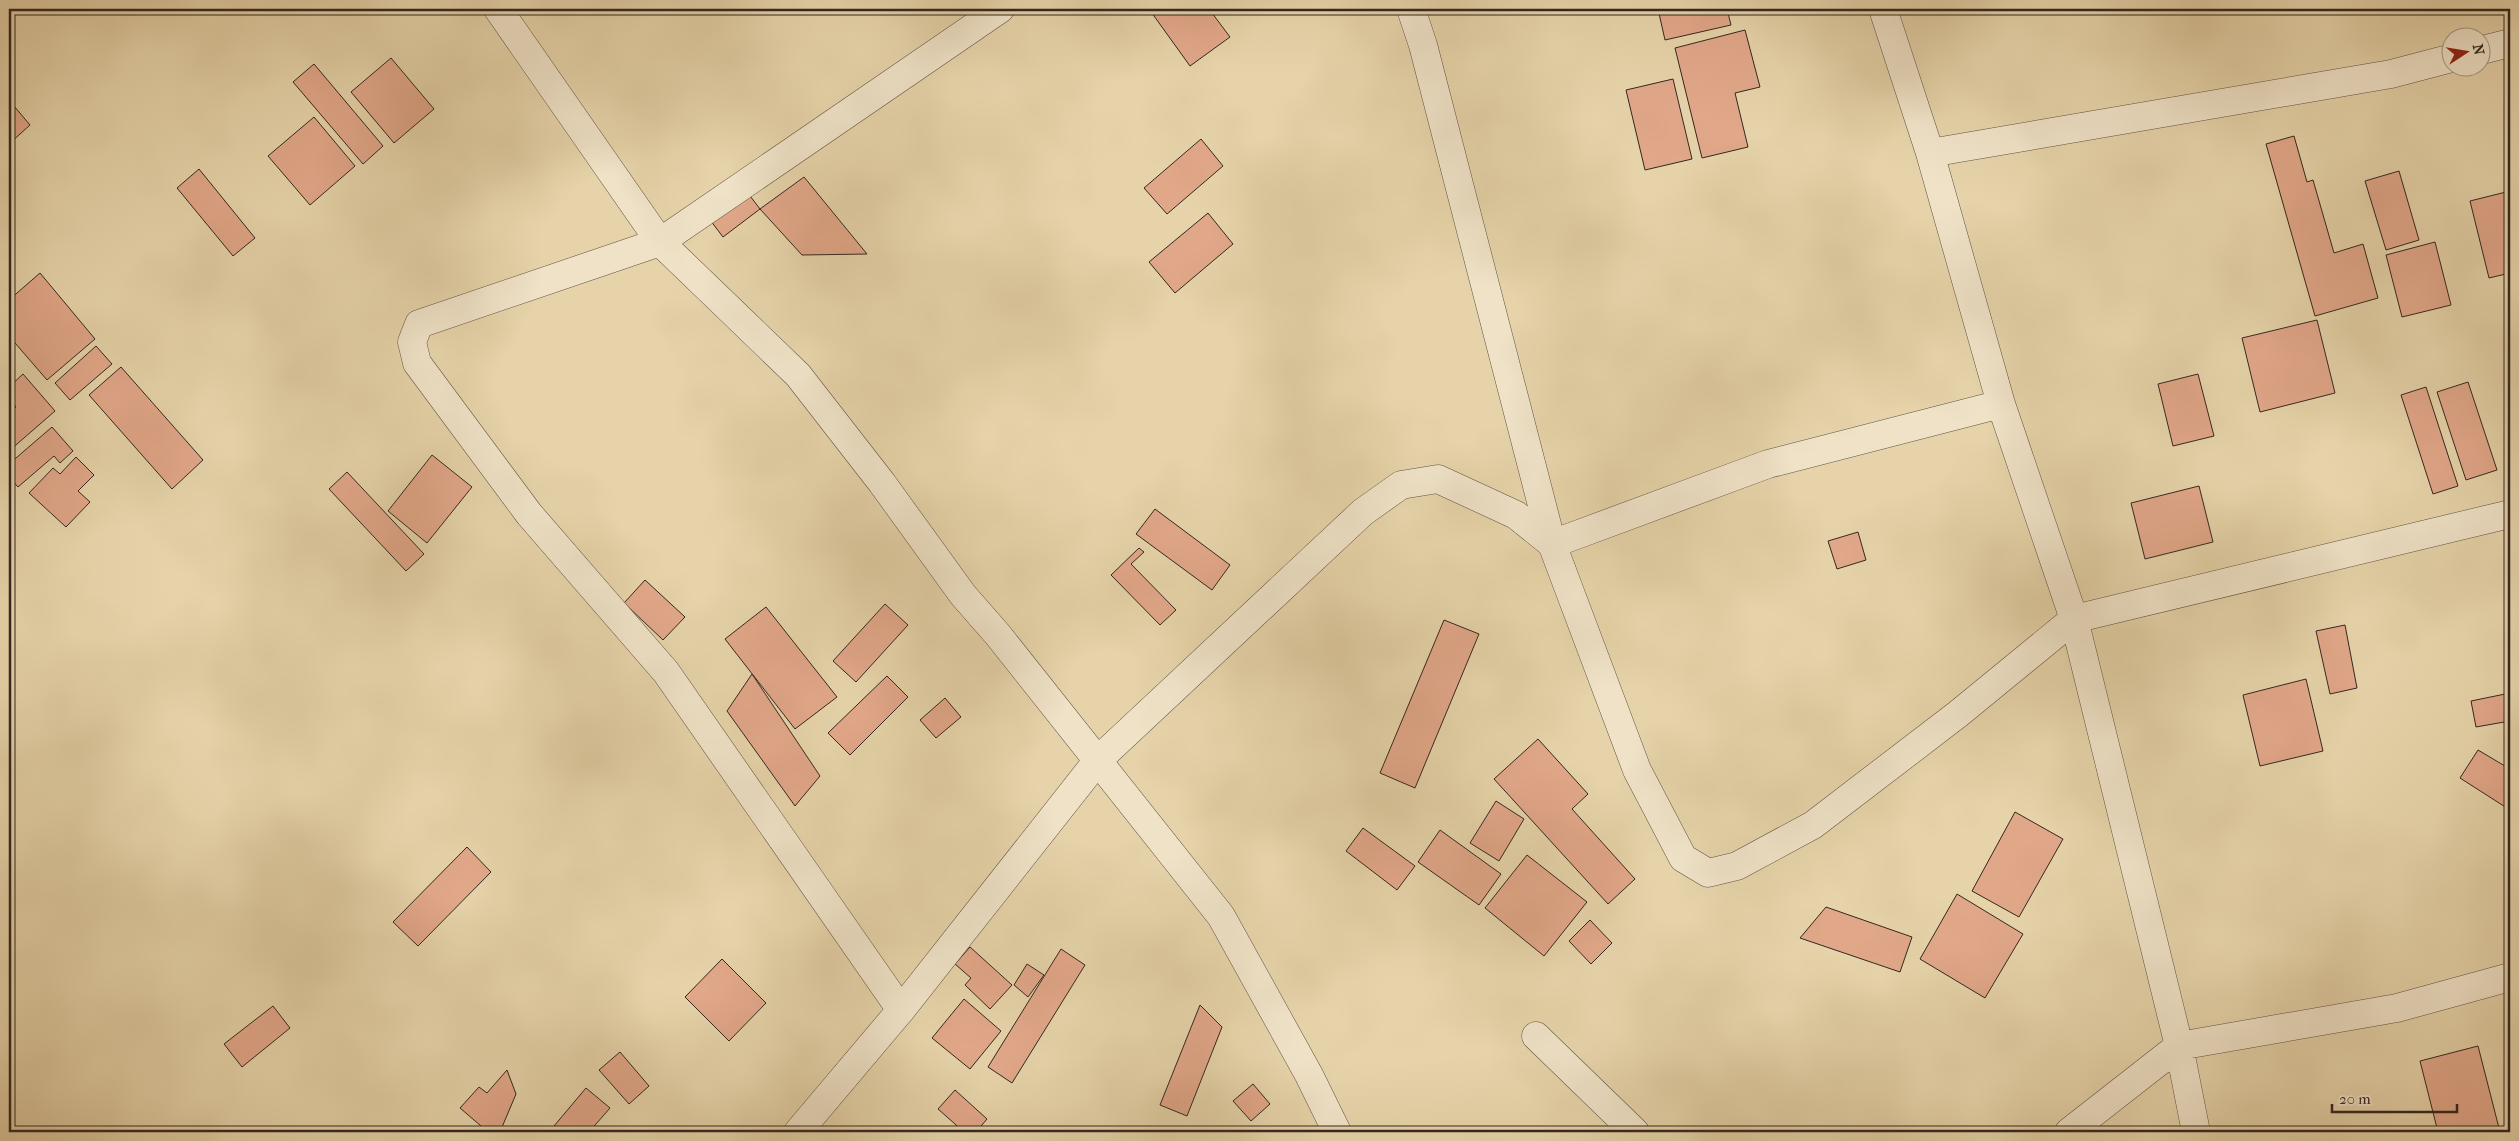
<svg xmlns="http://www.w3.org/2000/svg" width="2519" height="1141" font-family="'IM FELL French Canon',serif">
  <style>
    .building { fill: #e1a789; stroke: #342720 }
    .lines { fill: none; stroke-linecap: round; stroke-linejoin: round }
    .minor-casing { stroke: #605242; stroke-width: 29 }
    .minor { stroke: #efe2c7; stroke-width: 28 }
  </style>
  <rect width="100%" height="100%" fill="#e6d3a9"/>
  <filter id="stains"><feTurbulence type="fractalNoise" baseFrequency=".004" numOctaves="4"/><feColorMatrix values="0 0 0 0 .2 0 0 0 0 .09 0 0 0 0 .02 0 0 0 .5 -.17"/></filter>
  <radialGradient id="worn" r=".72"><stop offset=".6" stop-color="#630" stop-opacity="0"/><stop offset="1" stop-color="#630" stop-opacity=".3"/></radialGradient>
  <!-- building -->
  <path class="building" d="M 1149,9 L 1209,9 L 1230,37 L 1190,66 Z
    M 1653,9 L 1727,9 L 1731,25 L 1665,40 L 1658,9 Z
    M 1745,30 L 1760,87 L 1735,93 L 1748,147 L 1702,158 L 1675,48 Z
    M 391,58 L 434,109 L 394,143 L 351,92 Z
    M 314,64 L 383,146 L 363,164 L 293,82 Z
    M 1673,79 L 1692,159 L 1645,170 L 1626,90 Z
    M 9,100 L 30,125 L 9,144 Z
    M 314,117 L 355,166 L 310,205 L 268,156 Z
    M 2294,136 L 2307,182 L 2313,180 L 2334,253 L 2363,244 L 2378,298 L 2315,316 L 2266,144 Z
    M 1201,139 L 1223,166 L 1167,214 L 1144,188 Z
    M 199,169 L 255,238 L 233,256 L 177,188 Z
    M 2399,171 L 2419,240 L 2386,250 L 2365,181 Z
    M 804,177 L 867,254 L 802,255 L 760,209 Z
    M 744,188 L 760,209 L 723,237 L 707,216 Z
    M 2510,191 L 2510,273 L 2489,278 L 2470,201 Z
    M 1208,213 L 1233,244 L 1175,293 L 1149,262 Z
    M 2435,242 L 2451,305 L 2402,317 L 2386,255 Z
    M 40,273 L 95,339 L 47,380 L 9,336 L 9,300 Z
    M 2317,320 L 2335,393 L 2260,412 L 2242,338 Z
    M 96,346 L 112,364 L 70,400 L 55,383 Z
    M 121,367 L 203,460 L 172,489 L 89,395 Z
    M 23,374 L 55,411 L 9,451 L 9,413 L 16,407 L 9,398 L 9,387 Z
    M 2198,374 L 2214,436 L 2173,446 L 2158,384 Z
    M 2468,382 L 2497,470 L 2466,480 L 2437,392 Z
    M 2426,387 L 2458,486 L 2433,494 L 2401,395 Z
    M 52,427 L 73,451 L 60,463 L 54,456 L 18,487 L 9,477 L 9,464 Z
    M 432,455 L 472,487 L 427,543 L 388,511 Z
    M 76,457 L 94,475 L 78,491 L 90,502 L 66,527 L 29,493 L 53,468 L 60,474 Z
    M 347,472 L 424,554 L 406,571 L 329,489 Z
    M 2199,486 L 2213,542 L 2145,559 L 2131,503 Z
    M 1155,509 L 1230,565 L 1212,590 L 1136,534 Z
    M 1858,532 L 1866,560 L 1837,569 L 1828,541 Z
    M 1139,548 L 1144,552 L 1131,564 L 1176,610 L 1160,625 L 1111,575 Z
    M 645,580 L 685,617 L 663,640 L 624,603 Z
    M 885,604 L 908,625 L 856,682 L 833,661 Z
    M 766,607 L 837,697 L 795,729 L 725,639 Z
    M 1444,620 L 1479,634 L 1415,788 L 1380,773 Z
    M 2345,625 L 2357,688 L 2330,694 L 2316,631 Z
    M 752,674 L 820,776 L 795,806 L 727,711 Z
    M 887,676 L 908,697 L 850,755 L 828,733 Z
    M 2306,679 L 2323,751 L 2260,766 L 2243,695 Z
    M 2510,693 L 2510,721 L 2476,727 L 2471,701 Z
    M 945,698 L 961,717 L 936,738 L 920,720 Z
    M 1538,739 L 1588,794 L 1572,809 L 1635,879 L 1608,904 L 1494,779 Z
    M 2478,750 L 2510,769 L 2510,810 L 2460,778 Z
    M 1496,801 L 1524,819 L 1499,861 L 1470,843 Z
    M 2015,812 L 2063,839 L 2019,917 L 1972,891 Z
    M 1363,828 L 1415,866 L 1397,890 L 1346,851 Z
    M 1440,830 L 1501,874 L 1479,905 L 1418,862 Z
    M 467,847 L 491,872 L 418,946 L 393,922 Z
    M 1527,855 L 1587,902 L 1544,956 L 1485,908 Z
    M 1957,894 L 2023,934 L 1985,998 L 1920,959 Z
    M 1826,907 L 1912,937 L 1900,972 L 1800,938 Z
    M 1590,920 L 1612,943 L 1591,964 L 1569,941 Z
    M 970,947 L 1012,985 L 990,1009 L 965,985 L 971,978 L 955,964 Z
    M 1061,949 L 1085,965 L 1012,1083 L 988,1067 Z
    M 722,959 L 766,1003 L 729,1041 L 685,997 Z
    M 1027,964 L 1044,975 L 1028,997 L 1014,985 Z
    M 964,999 L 1001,1031 L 970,1069 L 932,1038 Z
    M 1200,1005 L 1222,1027 L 1187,1116 L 1160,1105 Z
    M 273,1006 L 290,1028 L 242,1067 L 224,1044 Z
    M 2478,1046 L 2500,1132 L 2438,1132 L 2420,1061 Z
    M 620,1052 L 649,1086 L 629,1104 L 599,1070 Z
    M 507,1070 L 516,1094 L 500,1132 L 488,1132 L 460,1108 L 479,1087 L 487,1093 Z
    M 1253,1084 L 1270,1104 L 1251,1121 L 1233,1101 Z
    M 586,1088 L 610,1108 L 589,1132 L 549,1132 Z
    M 955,1090 L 987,1119 L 976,1132 L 964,1132 L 938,1109 Z"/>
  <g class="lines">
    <!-- minor casing -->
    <g class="minor-casing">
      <path id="minor" d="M 498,9 L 660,242 L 798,375 L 882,483 L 963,595 L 998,635 L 1221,916 L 1309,1075 L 1337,1132
        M 1411,9 L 1423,45 L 1552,544 L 1637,770 L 1683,858 L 1708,873 L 1737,866 L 1813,825 L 1958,714 L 2074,619 L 2510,514
        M 1883,9 L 1930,153 L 2001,404 L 2074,619 L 2179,1046 L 2196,1132
        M 2482,50 L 2510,43
        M 1930,153 L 2391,74 L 2452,58
        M 1552,544 L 1768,464 L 2001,404
        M 901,1010 L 666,672 L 529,514 L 417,363 L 412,342 L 419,324 L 660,242 L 1000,9
        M 1536,1036 L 1635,1132
        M 798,1132 L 901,1010 L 1098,760 L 1363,512 L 1401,485 L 1438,479 L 1516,515 L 1552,544
        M 2069,1132 L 2179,1046 L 2397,1008 L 2510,977"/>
    </g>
    <!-- minor -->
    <use href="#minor" class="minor"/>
  </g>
  <!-- margin -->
  <rect width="2519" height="1141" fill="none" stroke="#e6d3a9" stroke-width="30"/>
  <rect x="10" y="10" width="2499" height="1121" fill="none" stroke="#342720" stroke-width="2.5"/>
  <rect x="15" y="15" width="2489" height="1111" fill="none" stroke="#342720"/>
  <!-- north arrow -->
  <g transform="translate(2466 52) rotate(78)"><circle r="24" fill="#efe2c7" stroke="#a49784"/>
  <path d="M0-4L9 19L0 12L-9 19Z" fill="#8f2418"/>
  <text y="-8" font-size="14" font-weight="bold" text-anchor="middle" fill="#342720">N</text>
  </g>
  <!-- scale -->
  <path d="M2332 1104v8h125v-8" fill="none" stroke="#342720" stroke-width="2.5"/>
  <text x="2339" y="1104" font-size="15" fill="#342720" stroke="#efe2c7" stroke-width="4" paint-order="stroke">20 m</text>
  <rect width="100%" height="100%" filter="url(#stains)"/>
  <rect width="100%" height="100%" fill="url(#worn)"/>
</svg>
